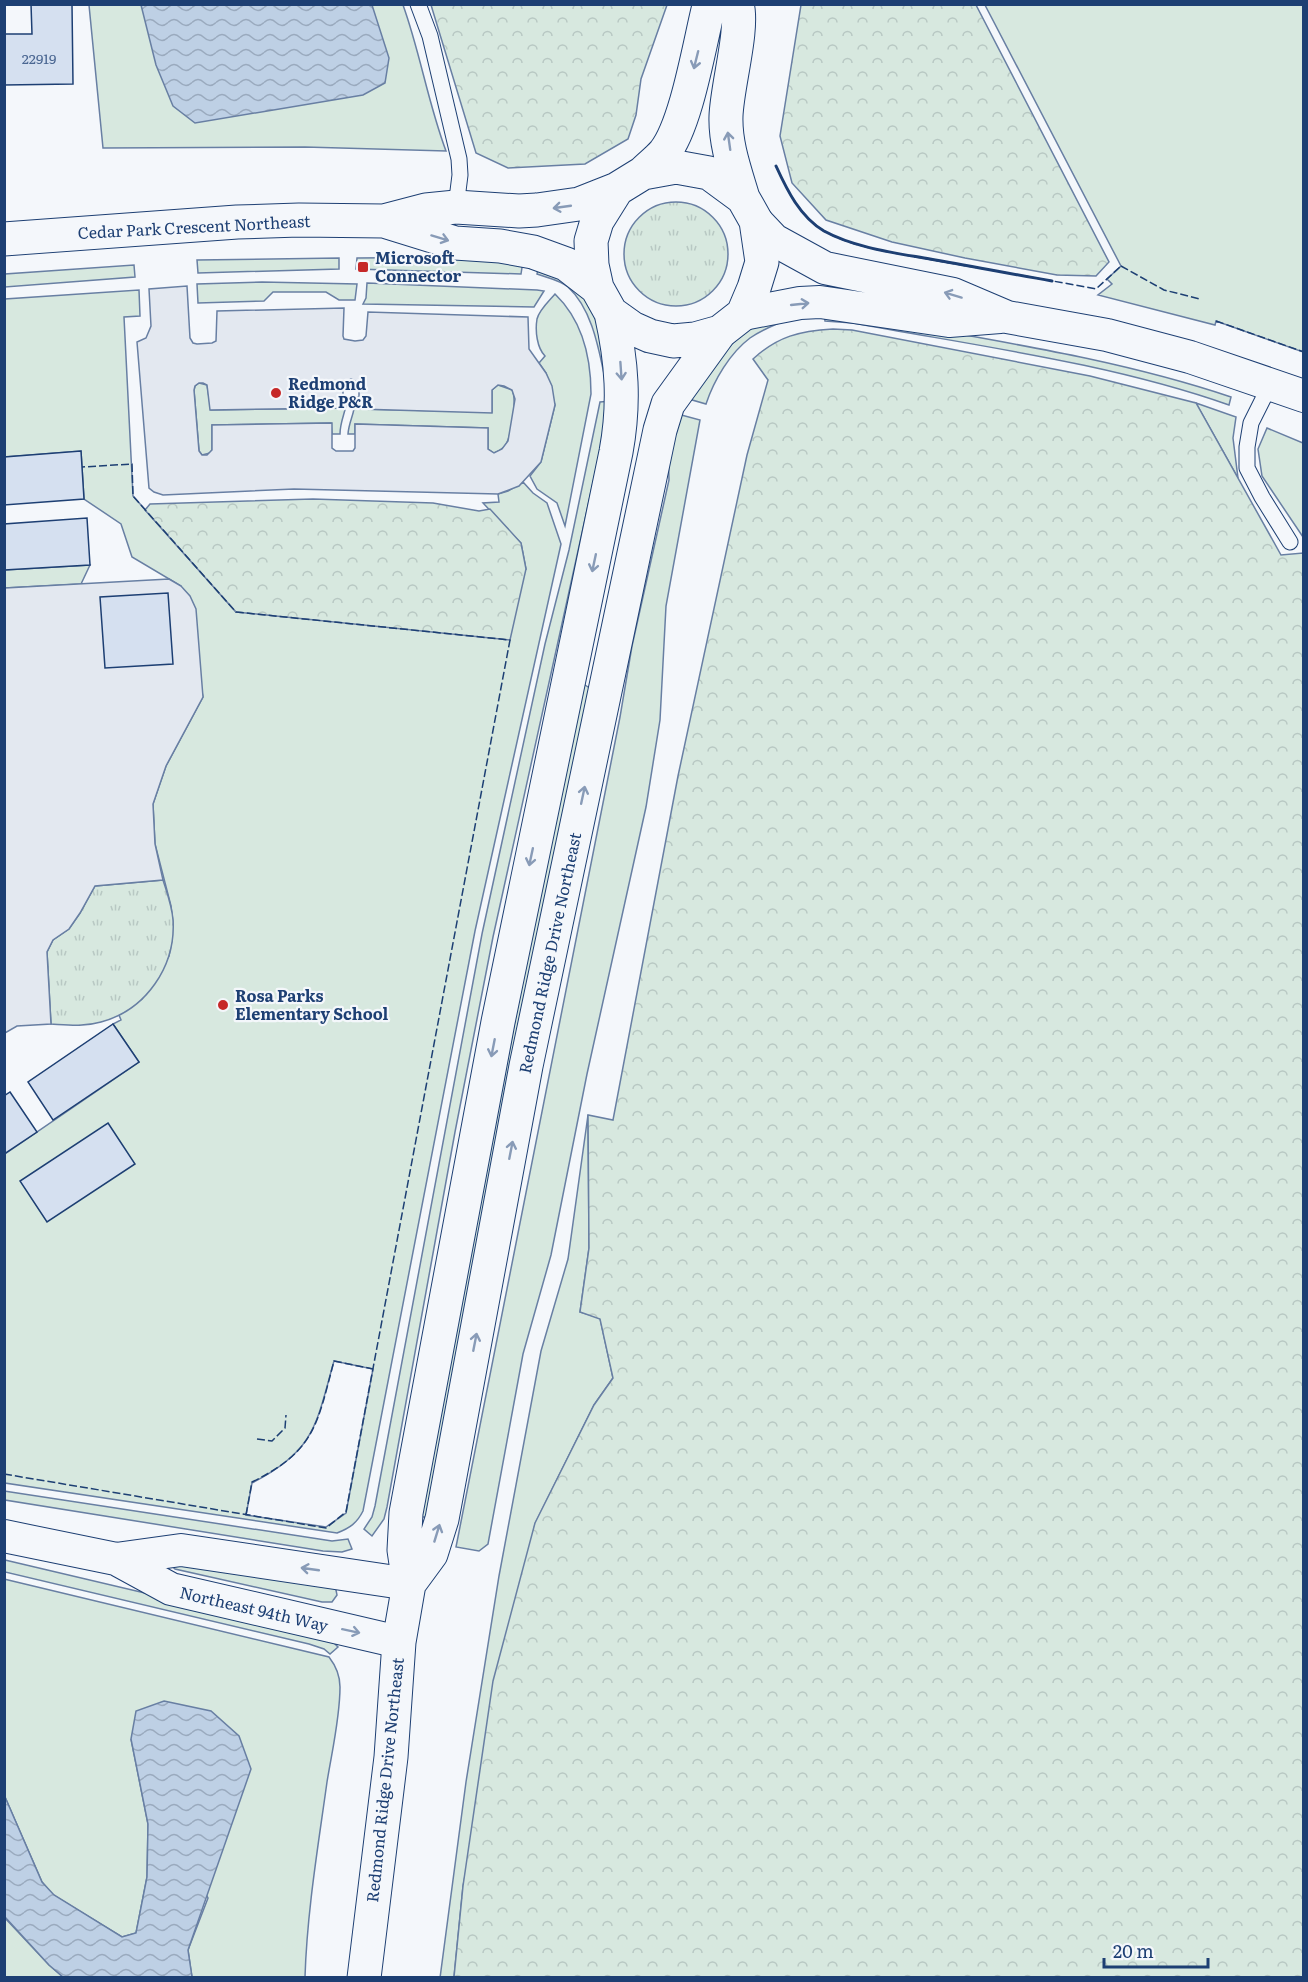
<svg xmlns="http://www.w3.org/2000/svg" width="1308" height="1982" font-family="Literata,serif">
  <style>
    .green { fill: #d7e8df; stroke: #687fa3; stroke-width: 1.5; fill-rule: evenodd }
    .forest { fill: url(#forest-crowns); stroke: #687fa3; stroke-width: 1.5 }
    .park { fill: url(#park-tufts); stroke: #687fa3; stroke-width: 1.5 }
    .parking { fill: #e3e8f0; stroke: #687fa3; stroke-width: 1.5; fill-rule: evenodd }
    .water { fill: url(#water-waves); stroke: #687fa3; stroke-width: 1.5 }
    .building { fill: #d5e0f0; stroke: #1d3f73; stroke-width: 1.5 }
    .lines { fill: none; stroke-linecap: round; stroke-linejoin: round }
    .lane-casing { stroke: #1d3f73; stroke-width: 17 }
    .street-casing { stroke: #1d3f73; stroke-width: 34 }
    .secondary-casing { stroke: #1d3f73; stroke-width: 35 }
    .lane { stroke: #f4f7fb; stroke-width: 15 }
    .street { stroke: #f4f7fb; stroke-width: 32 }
    .secondary { stroke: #f4f7fb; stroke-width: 33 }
    .fence { stroke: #1d3f73; stroke-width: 1.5; stroke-dasharray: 8 3; stroke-linecap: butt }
    .wall { stroke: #1d3f73; stroke-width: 3 }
    .oneway { stroke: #889bb7 }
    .poi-dot { fill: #c62828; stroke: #f4f7fb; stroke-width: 2 }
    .labels { text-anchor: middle; stroke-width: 4.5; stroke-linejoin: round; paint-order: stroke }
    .number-label { font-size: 14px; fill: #4b6792 }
    .street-label { font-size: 16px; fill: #1d3f73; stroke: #f4f7fb }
    .poi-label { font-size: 16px; font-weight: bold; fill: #1d3f73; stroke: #f4f7fb; text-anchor: start }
  </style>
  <defs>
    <pattern id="forest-crowns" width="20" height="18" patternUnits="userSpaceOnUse" patternTransform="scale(1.5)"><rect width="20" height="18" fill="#d7e8df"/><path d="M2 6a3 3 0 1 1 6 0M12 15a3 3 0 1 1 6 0" fill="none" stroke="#b8c8c3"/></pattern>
    <pattern id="park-tufts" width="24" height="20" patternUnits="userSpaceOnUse" patternTransform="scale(1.5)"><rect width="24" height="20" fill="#d7e8df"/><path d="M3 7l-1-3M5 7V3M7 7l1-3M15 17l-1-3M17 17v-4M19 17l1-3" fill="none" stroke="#b8c8c3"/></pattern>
    <pattern id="water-waves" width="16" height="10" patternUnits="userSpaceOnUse" patternTransform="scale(1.5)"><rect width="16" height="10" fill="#bed0e5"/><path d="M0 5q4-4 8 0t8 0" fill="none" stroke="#9aaabe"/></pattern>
  </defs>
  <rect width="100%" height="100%" fill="#f4f7fb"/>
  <!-- green -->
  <path class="green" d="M 89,5 L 403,5 C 420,52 428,103 446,151 L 305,147 L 103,148 Z
    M 985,5 L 1303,5 L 1303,352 L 1216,321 L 1215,325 L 1098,295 L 1112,284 L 1107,279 L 1121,266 Z
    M 479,257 L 523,261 L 521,274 L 356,269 L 357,258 Z
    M 339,258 L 339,269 L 198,273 L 197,260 Z
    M 539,264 C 551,272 567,280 578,290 C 600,311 602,347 604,374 C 598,345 591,308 568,287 C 560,280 548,278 537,274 Z
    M 134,265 L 135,277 L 5,287 L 5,274 Z
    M 262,282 L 357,284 L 355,300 L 339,300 L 326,292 L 273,292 L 264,301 L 198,303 L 197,284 Z
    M 367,283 L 537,290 L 544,291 L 534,307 L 363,304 L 366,298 Z
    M 139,290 L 140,316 L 124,317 L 133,496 L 236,612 L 526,569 L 521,543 L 483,503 L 499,502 L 498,494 L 508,491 L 523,482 L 533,493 L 547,503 L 561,544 L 475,931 L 363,1511 C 357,1523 350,1528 337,1533 L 5,1483 L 5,1154 L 139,1062 L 113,1024 L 121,1020 L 119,1015 L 142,999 L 169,956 L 172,940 L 173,922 L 171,906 L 155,844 L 153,804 L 166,766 L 203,697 L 181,586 L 132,557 L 121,524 L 84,499 L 81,451 L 5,457 L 5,299 ZM 334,1361 L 373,1369 L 346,1513 L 326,1527 L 246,1515 L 252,1483 C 315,1451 316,1425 334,1361 Z
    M 555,294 C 582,320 591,358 591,394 L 565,526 L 557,503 L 537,489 L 530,476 L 541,462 L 555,405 L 546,373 L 539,363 L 545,356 C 537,348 535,331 537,319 C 539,310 549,301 555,294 Z
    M 824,313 L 854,315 C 980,339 1109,356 1231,397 L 1229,405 C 1110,363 977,346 853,323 L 825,321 Z
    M 797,316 C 781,322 764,328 750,338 C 730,353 714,380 706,404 L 682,397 L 745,330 Z
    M 199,383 L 207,385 L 211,410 L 343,408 L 343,397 L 347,397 C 347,410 340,420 340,434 L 332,434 L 331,423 L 212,425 L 212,450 L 210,453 L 202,455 L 199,451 L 194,390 L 195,386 Z
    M 498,385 L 512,390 C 517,399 512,429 508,440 C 506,447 500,451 494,453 L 488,449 L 488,428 L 355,424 L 355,434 L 348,434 C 349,420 356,412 355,397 L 360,397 L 360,409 L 492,412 L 492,390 Z
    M 611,401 L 493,937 L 455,1132 L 387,1507 L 384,1519 L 372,1536 L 364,1529 L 372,1517 L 375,1506 L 482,934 L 545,644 L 569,550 L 600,402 Z
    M 1196,403 L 1236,417 L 1233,438 L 1238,478 Z
    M 674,413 L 700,420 L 666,606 L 660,720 L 646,807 L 587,1074 L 551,1255 L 523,1354 L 488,1544 L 479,1551 L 456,1547 L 620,717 L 632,646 L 669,480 L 668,444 Z
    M 1267,428 L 1303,443 L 1303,537 L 1262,476 L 1258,449 Z
    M 90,565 L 81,584 L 5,588 L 5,570 Z
    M 585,685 L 591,689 L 426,1517 L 420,1517 L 579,686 Z
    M 588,1115 L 589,1248 L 580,1312 L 600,1318 L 613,1378 L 594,1405 L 535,1524 L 463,1886 L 454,1977 L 440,1978 L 466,1782 L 499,1576 L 541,1351 L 568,1259 Z
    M 4,1491 L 332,1541 L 348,1539 L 352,1549 L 342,1552 L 323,1551 L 5,1500 Z
    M 5,1560 L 306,1631 L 332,1641 L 338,1647 L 330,1654 L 324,1649 L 309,1644 L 5,1572 Z
    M 173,1563 L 329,1585 L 336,1590 L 337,1595 L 332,1602 L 322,1602 L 175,1569 L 172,1566 Z
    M 4,1579 L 329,1657 C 336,1666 340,1675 340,1687 C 340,1718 332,1751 327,1782 C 318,1847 307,1912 305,1977 L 192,1977 L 188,1950 L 208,1898 L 131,1739 L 148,1824 L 147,1877 L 136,1933 L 122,1937 L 53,1895 L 42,1882 L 5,1797 Z
    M 4,1917 L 49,1965 L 63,1977 L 5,1977 Z"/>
  <!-- forest -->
  <path class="forest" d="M 431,5 L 667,5 L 641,79 L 636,115 L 628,139 L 585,164 L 508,168 L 476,153 Z
    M 801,5 L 976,5 L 1109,262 L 1096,276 L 1057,275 L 965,258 L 892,242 L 826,220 L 792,183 L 780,136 Z
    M 833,329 L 852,330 L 1090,376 L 1196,403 L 1281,555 L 1303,553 L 1303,1977 L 454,1977 L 463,1886 L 493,1681 L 535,1523 L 594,1405 L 613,1378 L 600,1319 L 580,1312 L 589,1248 L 588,1115 L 613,1120 L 678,776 L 747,455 L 768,380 L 753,359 C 778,336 800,331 833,329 Z
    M 313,499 L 433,503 L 479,511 L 490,509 L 521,543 L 526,569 L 510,640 L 236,612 L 145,510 L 150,504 Z"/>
  <!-- park -->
  <path class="park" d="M624 254a52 52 0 1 1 104 0a52 52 0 1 1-104 0Z
    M 163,880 C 167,893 172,906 173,920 C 176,966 146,1010 101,1022 C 84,1027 68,1025 51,1024 L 47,952 L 53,940 L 69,929 L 80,913 L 95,886 Z"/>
  <!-- parking -->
  <path class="parking" d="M 187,286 L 190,338 L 193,343 L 197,344 L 212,343 L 216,341 L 217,311 L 344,308 L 343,336 L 344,339 L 355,341 L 363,340 L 366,336 L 368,312 L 528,317 L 529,349 L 546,373 L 552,386 L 555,405 L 541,462 L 519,486 L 498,494 L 294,489 L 163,495 L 154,492 L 149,488 L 137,342 L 146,338 L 151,326 L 149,289 ZM 351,379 L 359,383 L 359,409 L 492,413 L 492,390 L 498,385 L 504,386 L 512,390 L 515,399 L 508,441 L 502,449 L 494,453 L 488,449 L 488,428 L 355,424 L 355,448 L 353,451 L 336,451 L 332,448 L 332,423 L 212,425 L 212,450 L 207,455 L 202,455 L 199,451 L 194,390 L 195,386 L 199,383 L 203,383 L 207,385 L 210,410 L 343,408 L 343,383 Z
    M 169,579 L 181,586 L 190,596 L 196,609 L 203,697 L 166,766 L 153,804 L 155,844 L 163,880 L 95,886 L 80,913 L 69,929 L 53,940 L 47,952 L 51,1024 L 17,1026 L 5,1033 L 5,588 Z"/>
  <!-- water -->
  <path class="water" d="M 141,5 L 372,5 L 389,58 L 385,83 L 363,95 L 195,123 L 173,106 L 156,65 Z
    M 164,1701 L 211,1711 L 239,1736 L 251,1769 L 188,1950 L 192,1977 L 63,1977 L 49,1965 L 5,1917 L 5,1797 L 42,1882 L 54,1895 L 122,1937 L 136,1933 L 147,1877 L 148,1824 L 131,1739 L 136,1711 Z"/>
  <!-- building -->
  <path class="building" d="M 31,4 L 72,4 L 73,84 L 4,85 L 4,34 L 32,34 Z
    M 81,451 L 84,499 L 4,505 L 4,457 Z
    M 87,518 L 90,565 L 4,570 L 4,524 Z
    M 168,593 L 173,664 L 105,668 L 100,597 Z
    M 113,1024 L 139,1062 L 53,1120 L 28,1082 Z
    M 10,1092 L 37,1132 L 4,1154 L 4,1096 Z
    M 108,1123 L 135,1164 L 47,1222 L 20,1181 Z"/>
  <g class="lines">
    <!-- lane casing -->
    <g class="lane-casing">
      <path id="lane" d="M 418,4 L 430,36 L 459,159 L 460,175 L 456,207
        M 1270,385 L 1251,423 L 1247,447 L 1247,468 L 1262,497 L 1290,542"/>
    </g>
    <!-- street casing -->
    <g class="street-casing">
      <path id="street" d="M 756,221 L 774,240 L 825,268 L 953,294 L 1007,317 L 1107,335 L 1190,357 L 1304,396
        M 743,314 L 800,303 L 820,302 L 949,321 L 1000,317
        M 4,1536 L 116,1559 L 171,1589 L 399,1642
        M 116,1559 L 181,1550 L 409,1584"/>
    </g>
    <!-- secondary casing -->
    <g class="secondary-casing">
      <path id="secondary" d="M 737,4 C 744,28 727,86 726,116 C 725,144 735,171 743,198
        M 676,167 L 709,173 L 743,198 L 756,221 L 762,262 L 754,288 L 743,314 L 720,332 L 695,339 L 673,341 L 650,336 L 632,328 L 611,313 L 597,288 L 592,265 L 591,241 L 597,221 L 617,189 L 643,173 Z
        M 643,173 C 650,166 658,160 664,153 C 686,126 699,47 708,10 L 713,4
        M 384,221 L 455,243 L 500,246 L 533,252 L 566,264 L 597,288
        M 4,239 L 237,222 L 299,220 L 384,221 L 426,210 L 456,207 L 519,211 L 537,210 L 579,204 L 617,189
        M 409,1584 L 431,1554 L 442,1519 L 526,1066 L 660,430 L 668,404 L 720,332
        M 364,1978 L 391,1757 L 399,1642 L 409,1584 L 404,1550 L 406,1513 L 498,1022 L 616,452 C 625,403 622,362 611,313"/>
    </g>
    <!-- lane -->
    <use href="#lane" class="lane"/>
    <!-- street -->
    <use href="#street" class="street"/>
    <!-- secondary -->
    <use href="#secondary" class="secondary"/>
    <!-- fence -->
    <path class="fence" d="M 776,166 C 787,190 800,216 824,231 C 855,249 903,254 938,261 C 991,270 1043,279 1096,289 L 1121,266
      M 1121,266 L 1164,290 L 1200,299
      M 1216,321 L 1304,352
      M 257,1439 L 272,1441 L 285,1428 L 286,1415
      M 4,1474 L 326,1528 L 346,1512 L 510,640 L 236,612 L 133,496 L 132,464 L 82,467
      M 246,1515 L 252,1482 C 315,1451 317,1425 334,1361 L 373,1369"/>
    <!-- wall -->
    <path class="wall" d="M 776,166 C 787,190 800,217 824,231 C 855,248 896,253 930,259 C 971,266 1011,274 1052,281"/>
  </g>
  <!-- one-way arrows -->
  <defs><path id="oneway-shaft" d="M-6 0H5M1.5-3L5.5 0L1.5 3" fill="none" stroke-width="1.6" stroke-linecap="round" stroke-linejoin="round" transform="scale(1.5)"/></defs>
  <g class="oneway">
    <use href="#oneway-shaft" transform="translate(696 60) rotate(104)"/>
    <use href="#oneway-shaft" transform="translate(729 141) rotate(-98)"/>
    <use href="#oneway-shaft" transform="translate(562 207) rotate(172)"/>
    <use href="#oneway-shaft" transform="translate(440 238) rotate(17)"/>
    <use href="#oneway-shaft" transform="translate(953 295) rotate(-163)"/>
    <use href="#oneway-shaft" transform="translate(800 304) rotate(-6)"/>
    <use href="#oneway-shaft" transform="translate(621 371) rotate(86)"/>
    <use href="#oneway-shaft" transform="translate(594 563) rotate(102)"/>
    <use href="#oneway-shaft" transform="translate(583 795) rotate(-78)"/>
    <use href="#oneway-shaft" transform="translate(531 857) rotate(102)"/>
    <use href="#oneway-shaft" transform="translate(493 1048) rotate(101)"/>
    <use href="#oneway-shaft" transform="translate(511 1150) rotate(-79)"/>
    <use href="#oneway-shaft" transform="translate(475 1342) rotate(-79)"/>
    <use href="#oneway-shaft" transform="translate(437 1533) rotate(-73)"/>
    <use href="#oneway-shaft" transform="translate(310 1569) rotate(-172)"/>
    <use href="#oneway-shaft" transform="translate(351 1631) rotate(12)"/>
  </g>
  <!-- markers -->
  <g class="poi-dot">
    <rect x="357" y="261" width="12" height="12" rx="3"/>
    <circle cx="276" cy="393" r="6"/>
    <circle cx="223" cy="1005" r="6"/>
  </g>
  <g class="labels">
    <!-- number labels -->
    <g class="number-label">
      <text x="39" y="64">22919</text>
    </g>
    <!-- street labels -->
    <g class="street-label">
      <text transform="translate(194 227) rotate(-3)" y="6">Cedar Park Crescent Northeast</text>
      <text transform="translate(550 953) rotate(-78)" y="6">Redmond Ridge Drive Northeast</text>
      <text transform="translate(254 1609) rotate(13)" y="6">Northeast 94th Way</text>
      <text transform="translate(385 1780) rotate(-84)" y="6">Redmond Ridge Drive Northeast</text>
    </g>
    <!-- poi labels -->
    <g class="poi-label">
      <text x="375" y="264">Microsoft<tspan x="375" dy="18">Connector</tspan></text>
      <text x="288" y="390">Redmond<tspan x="288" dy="18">Ridge P&amp;R</tspan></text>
      <text x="235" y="1002">Rosa Parks<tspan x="235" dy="18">Elementary School</tspan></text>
    </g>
  </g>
  <!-- border -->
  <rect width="1308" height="1982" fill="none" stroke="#1d3f73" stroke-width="12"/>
  <!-- scale -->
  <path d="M1104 1958v9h104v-9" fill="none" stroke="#1d3f73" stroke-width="3"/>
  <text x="1113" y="1958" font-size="18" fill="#1d3f73" stroke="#f4f7fb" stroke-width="4.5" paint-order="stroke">20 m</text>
</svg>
